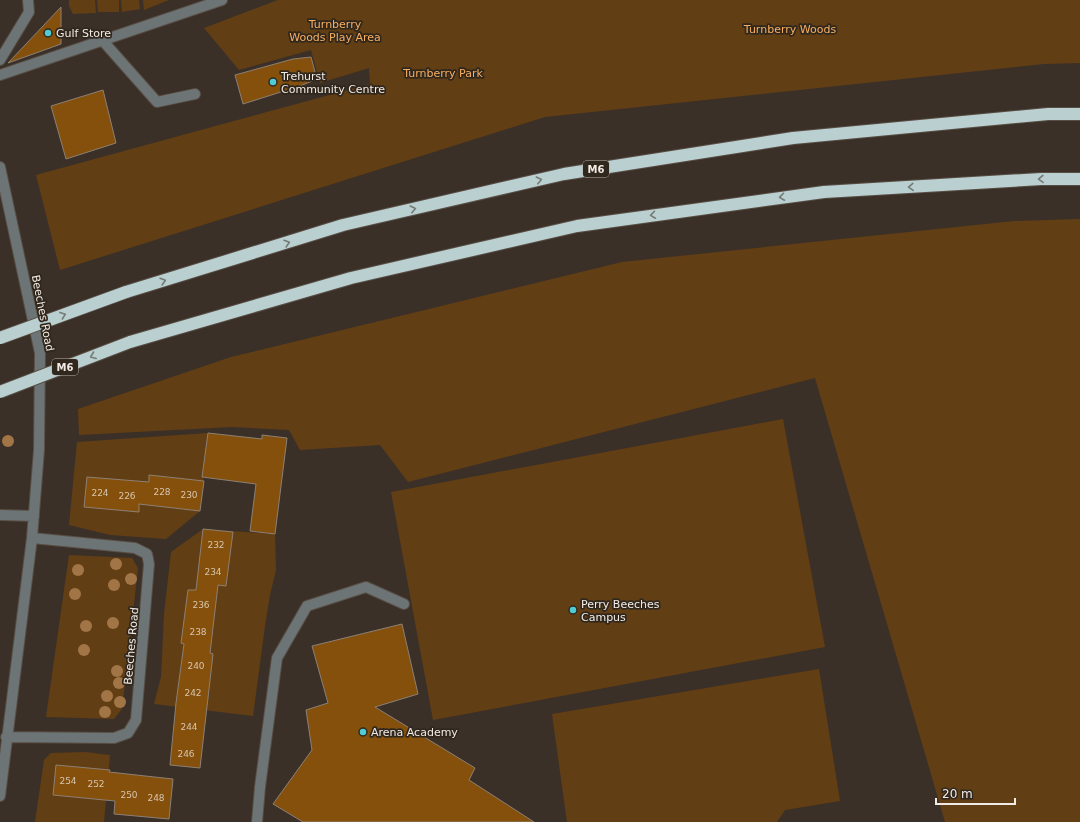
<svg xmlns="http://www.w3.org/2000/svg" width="1080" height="822" font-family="'DejaVu Sans',sans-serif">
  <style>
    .green { fill: #623e15 }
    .building { fill: #85500b; stroke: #8c8075 }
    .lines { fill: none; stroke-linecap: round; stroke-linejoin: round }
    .minor-casing { stroke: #584e45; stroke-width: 12 }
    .highway-casing { stroke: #584e45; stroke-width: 14 }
    .minor { stroke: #6c7475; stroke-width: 10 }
    .highway { stroke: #bacfd0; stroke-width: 12 }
    .highway-bridge-casing { stroke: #584e45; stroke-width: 14; stroke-linecap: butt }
    .highway-bridge { stroke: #bacfd0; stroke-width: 12 }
    .tree { fill: #a27547 }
    .oneway { stroke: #757b76 }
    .poi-dot { fill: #51ccd4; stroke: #30271d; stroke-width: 1.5 }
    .labels { text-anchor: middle; stroke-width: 3.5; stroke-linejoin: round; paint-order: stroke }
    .number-label { font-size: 9px; fill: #d7c4ae }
    .shield { fill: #30271d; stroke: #b8b0a9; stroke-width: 1 }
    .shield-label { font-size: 10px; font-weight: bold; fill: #f2ebe5 }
    .park-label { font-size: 11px; fill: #f7ae61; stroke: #30271d }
    .poi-label { font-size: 11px; fill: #f2ebe5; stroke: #30271d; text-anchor: start }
    .street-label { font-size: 11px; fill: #f2ebe5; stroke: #30271d }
  </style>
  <rect width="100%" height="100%" fill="#3b3027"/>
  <!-- green -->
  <path class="green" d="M 69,0 L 95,0 L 96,13 L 73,14 L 69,6 Z
    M 97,0 L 119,0 L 119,12 L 98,12 Z
    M 121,0 L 139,0 L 140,9 L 122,12 Z
    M 143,0 L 169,0 L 144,10 Z
    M 278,0 L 1080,0 L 1080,63 L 1044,64 L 545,117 L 60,270 L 36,175 L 370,84 L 369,68 L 320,83 L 311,50 L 239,70 L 204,28 Z
    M 1080,219 L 1080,822 L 945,822 L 815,378 L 408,482 L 380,445 L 300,450 L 289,430 L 232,427 L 79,435 L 78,409 L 231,357 L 622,262 L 1014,221 Z
    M 783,419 L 825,647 L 433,720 L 391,492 Z
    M 208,433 L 200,511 L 166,539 L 110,535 L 69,525 L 77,442 Z
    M 203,529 L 275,534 L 276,570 L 270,595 L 265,626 L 253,716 L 154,704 L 161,677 L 164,614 L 171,552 Z
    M 69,555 L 132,558 L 138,568 L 122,709 L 114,719 L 46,717 Z
    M 819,669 L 840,801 L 785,810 L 777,822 L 567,822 L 552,714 Z
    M 85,752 L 110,755 L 104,822 L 35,822 L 44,760 L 51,753 Z"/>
  <!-- building -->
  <path class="building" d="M 61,7 L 61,44 L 8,63 Z
    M 311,57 L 317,79 L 300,86 L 243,104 L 235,75 L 293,59 Z
    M 103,90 L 116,143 L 66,159 L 51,106 Z
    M 208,433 L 262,439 L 262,435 L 287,438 L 275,534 L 250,531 L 256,484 L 202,477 Z
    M 149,475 L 204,481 L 200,511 L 139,504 L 139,512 L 84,507 L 87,477 L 149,482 Z
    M 203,529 L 233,532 L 226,586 L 218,585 L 210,653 L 213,654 L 200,768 L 170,765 L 176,703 L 184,644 L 181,643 L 188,590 L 196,590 Z
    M 402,624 L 418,694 L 375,707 L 475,768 L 469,780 L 534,822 L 303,822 L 273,804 L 312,750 L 306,710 L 328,703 L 312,646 Z
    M 56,765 L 110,770 L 109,772 L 173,779 L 169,819 L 114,814 L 115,801 L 53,795 Z"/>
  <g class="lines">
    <!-- minor casing -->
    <g class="minor-casing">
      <path id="minor" d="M 103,41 L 157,102 L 195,94
        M 0,60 L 29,12 L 28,0
        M 0,75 L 222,0
        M 0,167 L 40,353 L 39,450 L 32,538 L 0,796
        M 0,515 L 34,516
        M 6,737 L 114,738 L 128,733 L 136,720 L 149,564 L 147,554 L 135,548 L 32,538
        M 257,822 L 260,787 L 277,658 L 307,606 L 366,587 L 404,604"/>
    </g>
    <!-- highway casing -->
    <g class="highway-casing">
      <path id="highway" d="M 126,292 L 343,225 L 564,174 L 793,138 L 1048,114 L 1080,114
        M 130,342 L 351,278 L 577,226 L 824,192 L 1041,179 L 1080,179"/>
    </g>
    <!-- minor -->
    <use href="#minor" class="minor"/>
    <!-- highway -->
    <use href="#highway" class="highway"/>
    <!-- highway-bridge casing -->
    <g class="highway-bridge-casing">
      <path id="highway-bridge" d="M 0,338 L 126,292
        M 0,392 L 130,342"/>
    </g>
    <!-- highway-bridge -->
    <use href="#highway-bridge" class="highway-bridge"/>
  </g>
  <!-- trees -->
  <g class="tree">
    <circle cx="8" cy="441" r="6"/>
    <circle cx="116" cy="564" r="6"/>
    <circle cx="78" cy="570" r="6"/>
    <circle cx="131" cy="579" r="6"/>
    <circle cx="114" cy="585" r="6"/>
    <circle cx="75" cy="594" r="6"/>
    <circle cx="113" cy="623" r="6"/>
    <circle cx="86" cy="626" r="6"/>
    <circle cx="84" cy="650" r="6"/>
    <circle cx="117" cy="671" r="6"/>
    <circle cx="119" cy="683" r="6"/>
    <circle cx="107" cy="696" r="6"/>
    <circle cx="120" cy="702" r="6"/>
    <circle cx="105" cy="712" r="6"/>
  </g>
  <!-- one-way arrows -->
  <defs><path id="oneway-chevron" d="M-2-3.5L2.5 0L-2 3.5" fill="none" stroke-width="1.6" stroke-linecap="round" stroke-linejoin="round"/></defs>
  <g class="oneway">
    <use href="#oneway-chevron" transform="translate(1041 179) rotate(178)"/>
    <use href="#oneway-chevron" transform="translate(539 180) rotate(-13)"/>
    <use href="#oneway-chevron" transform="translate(911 187) rotate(177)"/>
    <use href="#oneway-chevron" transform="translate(782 197) rotate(172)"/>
    <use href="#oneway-chevron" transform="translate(413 209) rotate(-13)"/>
    <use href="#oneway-chevron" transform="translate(653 215) rotate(172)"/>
    <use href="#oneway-chevron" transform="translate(287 243) rotate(-17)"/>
    <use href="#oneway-chevron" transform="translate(163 281) rotate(-17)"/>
    <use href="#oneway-chevron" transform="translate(63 315) rotate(-20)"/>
    <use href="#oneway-chevron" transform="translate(93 356) rotate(159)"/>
  </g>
  <!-- markers -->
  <g class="poi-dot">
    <circle cx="48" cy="33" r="4"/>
    <circle cx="273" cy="82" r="4"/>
    <circle cx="573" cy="610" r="4"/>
    <circle cx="363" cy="732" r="4"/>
  </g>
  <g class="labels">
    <!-- number labels -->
    <g class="number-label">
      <text x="162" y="495">228</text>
      <text x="100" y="496">224</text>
      <text x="189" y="498">230</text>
      <text x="127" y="499">226</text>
      <text x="216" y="548">232</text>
      <text x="213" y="575">234</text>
      <text x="201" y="608">236</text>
      <text x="198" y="635">238</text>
      <text x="196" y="669">240</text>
      <text x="193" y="696">242</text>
      <text x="189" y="730">244</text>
      <text x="186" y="757">246</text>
      <text x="68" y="784">254</text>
      <text x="96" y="787">252</text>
      <text x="129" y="798">250</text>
      <text x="156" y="801">248</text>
    </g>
    <!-- shield labels -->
    <g class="shield">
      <rect x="583" y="161" width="26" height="16" rx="3"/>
      <rect x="52" y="359" width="26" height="16" rx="3"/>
    </g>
    <g class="shield-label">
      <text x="596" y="173">M6</text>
      <text x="65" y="371">M6</text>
    </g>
    <!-- park labels -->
    <g class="park-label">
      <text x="335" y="28">Turnberry<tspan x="335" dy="13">Woods Play Area</tspan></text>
      <text x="790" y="33">Turnberry Woods</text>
      <text x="443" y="77">Turnberry Park</text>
    </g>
    <!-- poi labels -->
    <g class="poi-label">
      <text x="56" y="37">Gulf Store</text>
      <text x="281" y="80">Trehurst<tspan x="281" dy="13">Community Centre</tspan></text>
      <text x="581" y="608">Perry Beeches<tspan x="581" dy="13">Campus</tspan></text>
      <text x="371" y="736">Arena Academy</text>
    </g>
    <!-- street labels -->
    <g class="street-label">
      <text transform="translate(43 313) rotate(79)" y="4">Beeches Road</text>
      <text transform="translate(131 646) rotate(-85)" y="4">Beeches Road</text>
    </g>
  </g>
  <!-- scale -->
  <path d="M936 798v6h79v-6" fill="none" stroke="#f2ebe5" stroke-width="2"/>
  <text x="942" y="798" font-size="12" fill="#f2ebe5" stroke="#30271d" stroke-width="3" paint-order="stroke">20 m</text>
</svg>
